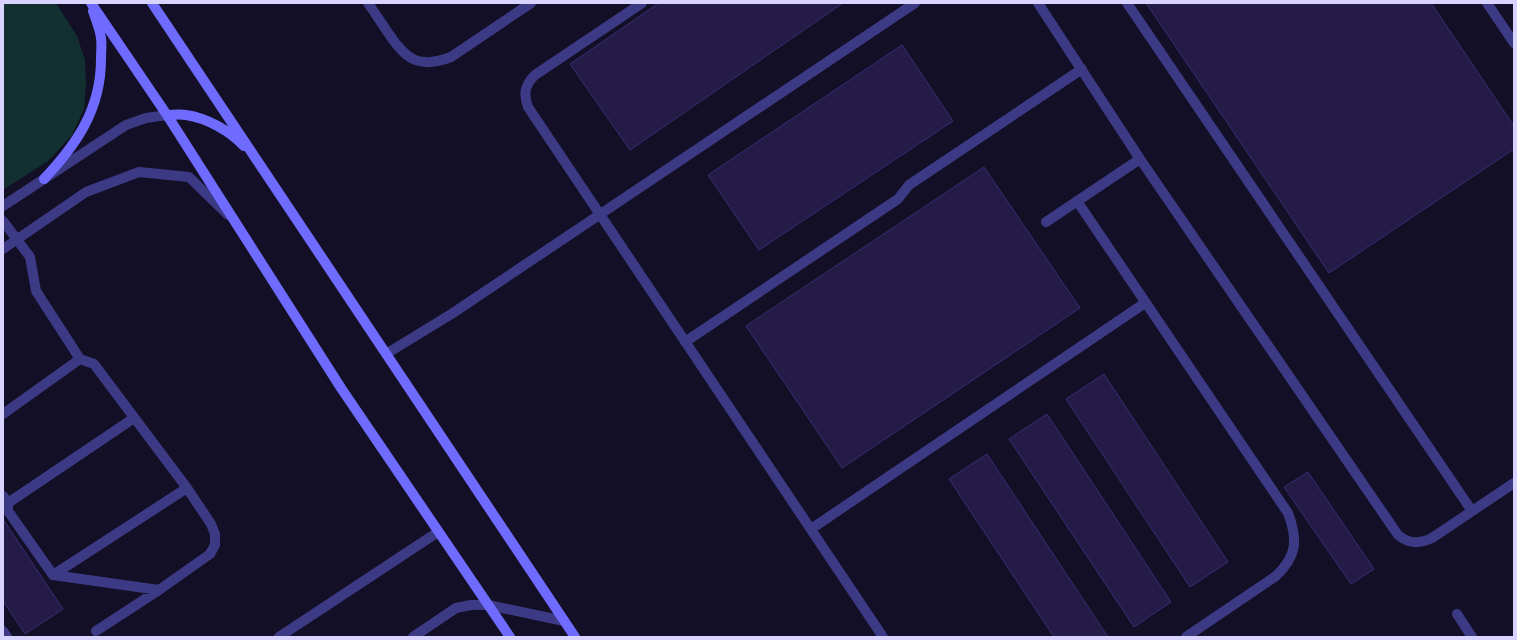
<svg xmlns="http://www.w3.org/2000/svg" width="1517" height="640" font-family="'Varela Round',sans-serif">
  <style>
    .green { fill: #12302f }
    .building { fill: #241b47; stroke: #3b2d73 }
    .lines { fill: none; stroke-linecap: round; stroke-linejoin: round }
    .lane { stroke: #3d3a85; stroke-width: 10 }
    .secondary { stroke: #6f6bff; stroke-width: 10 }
  </style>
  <rect width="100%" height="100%" fill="#130f26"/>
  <!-- green -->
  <path class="green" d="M 3,3 L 56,3 L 77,36 L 85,60 L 86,86 L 84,109 L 72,135 L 48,161 L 3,190 Z"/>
  <!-- building -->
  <path class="building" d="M 659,3 L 843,3 L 630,150 L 570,64 Z
    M 1146,3 L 1431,3 L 1514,126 L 1514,149 L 1329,273 Z
    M 902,45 L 953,121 L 759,250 L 708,175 Z
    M 984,167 L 1080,308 L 842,468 L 746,326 Z
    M 1104,374 L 1228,562 L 1190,587 L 1066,399 Z
    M 1047,414 L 1171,602 L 1134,627 L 1009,439 Z
    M 987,454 L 1108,637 L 1054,637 L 949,479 Z
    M 1308,472 L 1374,569 L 1351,584 L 1284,487 Z
    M 3,519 L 63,609 L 25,634 L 3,601 Z"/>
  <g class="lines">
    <!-- lane -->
    <path class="lane" d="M 368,3 C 375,13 382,24 389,34 C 406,60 420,69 451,57 L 531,3
      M 642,3 L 535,75 C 525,85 523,93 528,107 L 883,637
      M 1038,3 L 1140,159 L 1398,535 C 1409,544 1419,544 1432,538 L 1514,483
      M 1127,3 L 1472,511
      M 1487,3 L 1514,43
      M 1077,201 L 1288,513 C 1298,540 1297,556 1276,576 L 1186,637
      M 3,206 L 126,125 L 146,118 L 167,115
      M 3,221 L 30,257 L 36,291 L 80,359 L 94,364 L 187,488 L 211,524 L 215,534 L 215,545 L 210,554 L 159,590 L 96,631
      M 1046,222 L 1140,159
      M 3,249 L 86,192 L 139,172 L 189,177 L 228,215
      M 685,342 L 898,199 L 909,185 L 1082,69
      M 386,354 L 453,313 L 915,3
      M 3,414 L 80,359
      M 3,496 L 8,503 L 134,418
      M 8,503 L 8,511 L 53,575 L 159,590
      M 811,529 L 1145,303
      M 53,575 L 187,488
      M 1457,614 L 1472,637
      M 3,631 L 7,637
      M 279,637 L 438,532
      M 413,637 L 456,608 L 471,605 L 488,605 L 564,621"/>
    <!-- secondary -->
    <path class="secondary" d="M 91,3 L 167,115 L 341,388 L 510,637
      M 152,3 L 575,637
      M 167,115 C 173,115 180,114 186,115 C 207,118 230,131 244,146
      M 44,179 C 77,144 101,109 101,59 C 101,52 102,44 101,38 C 100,29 96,20 93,11"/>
  </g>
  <!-- border -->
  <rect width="1517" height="640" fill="none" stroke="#d9d4ff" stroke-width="8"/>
</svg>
